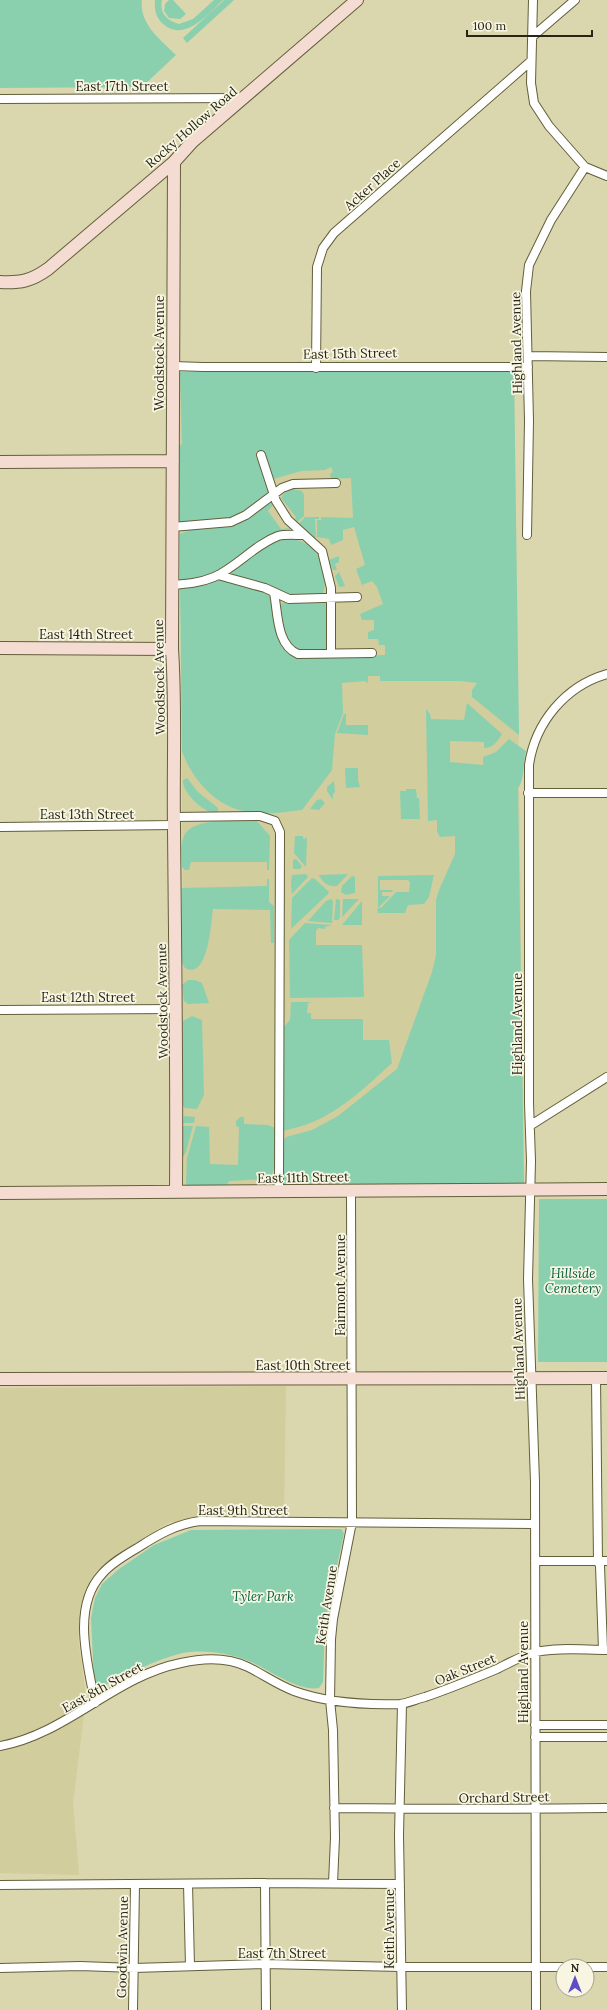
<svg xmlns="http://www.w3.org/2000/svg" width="607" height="2010" font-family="Lora,serif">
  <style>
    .built { fill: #d1cd9d }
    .green { fill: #8ad0af }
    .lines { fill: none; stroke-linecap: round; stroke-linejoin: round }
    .street-casing { stroke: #635f3b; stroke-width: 10 }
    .secondary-casing { stroke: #635f3b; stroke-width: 14 }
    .street { stroke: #fff; stroke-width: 8 }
    .secondary { stroke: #f5dcd2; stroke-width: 12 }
    .labels { text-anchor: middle; stroke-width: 3.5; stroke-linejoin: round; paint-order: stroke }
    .street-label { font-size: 13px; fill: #272616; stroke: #f8f6e2 }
    .park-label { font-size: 13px; font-style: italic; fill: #005e40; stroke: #f8f6e2 }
  </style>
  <rect width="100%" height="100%" fill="#dad6ae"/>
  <!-- built -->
  <path class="built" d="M 180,372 L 514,372 L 524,1184 L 184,1187 Z
    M 286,1386 L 284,1513 L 170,1522 L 143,1538 L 104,1568 L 88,1587 L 81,1605 L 78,1638 L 86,1698 L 73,1803 L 79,1875 L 0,1873 L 0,1388 Z"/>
  <!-- green -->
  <path class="green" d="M 0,0 L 142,0 C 139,24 161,40 176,55 L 142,87 L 0,88 Z
    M 155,0 L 162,0 C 159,13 167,21 179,24 L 193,19 L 214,0 L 223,0 C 208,14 184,44 162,23 C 156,17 154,9 155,0 Z
    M 173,0 L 186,14 L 180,19 L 169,18 L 164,11 L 165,4 L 169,0 Z
    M 224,0 L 234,0 L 187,43 L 183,38 Z
    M 180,372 L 514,372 L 519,735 L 472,697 L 472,690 L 477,683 L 461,681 L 380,681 L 380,676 L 368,676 L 368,683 L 365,681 L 342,683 L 343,713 L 335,734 L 332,770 L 302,810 C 285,812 267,815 249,812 C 217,808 192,780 182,751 L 180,587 L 218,579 L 268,593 C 283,610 266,654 301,658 L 385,655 L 385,645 L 379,645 L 378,639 L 368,639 L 368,632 L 374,630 L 374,620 L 362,620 L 360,614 L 383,604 L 377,587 L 372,581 L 362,585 L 356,569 L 365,565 L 354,527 L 343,530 L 343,540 L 331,545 L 329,539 L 317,537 L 317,520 L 321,520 L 321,517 L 353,518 L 351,478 L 331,479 L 330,474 L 333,472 L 331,467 L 325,470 L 301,471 L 270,480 L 267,469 L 265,452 L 256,452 L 256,457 L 260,461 L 270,493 L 243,513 L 230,519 L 179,524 L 179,446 L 182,444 Z
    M 293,489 L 302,491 L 304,495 L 304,516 L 297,522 L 295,519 L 296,517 L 281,498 L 284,493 Z
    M 270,500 L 273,505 L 268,511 L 281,529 L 290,528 L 290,530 C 283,532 275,533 269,536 C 237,553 220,580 180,580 L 180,534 L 193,529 L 220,527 Z
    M 305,517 L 319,517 L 319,519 L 315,519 L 316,538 L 310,536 L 299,524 Z
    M 289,538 C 312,543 319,550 323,574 C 325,582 326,587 322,595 L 285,595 L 227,574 L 269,544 Z
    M 339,556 L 339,562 L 335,564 L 337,570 L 333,570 L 329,560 Z
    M 339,572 L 345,586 L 339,587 L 335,576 Z
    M 283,602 L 288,604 L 326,603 L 327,605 L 329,646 L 327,650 L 298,650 L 287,642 L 280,607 Z
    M 467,703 L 502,734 C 498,741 493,748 484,748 L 484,742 L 450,741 L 450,762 L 483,765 L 483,757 L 496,752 L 509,739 L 526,751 C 523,763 525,779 518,788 L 524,1184 L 284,1186 L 282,1143 L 286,1137 L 312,1130 L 338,1116 L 397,1069 L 432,972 L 436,955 L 436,900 L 439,890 L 455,854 L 455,836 L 440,837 L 437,832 L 437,820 L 428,821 L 426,709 L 430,714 L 431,719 L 464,720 Z
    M 344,714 L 346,714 L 346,725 L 368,725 L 368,735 L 337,733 Z
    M 345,768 L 358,768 L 358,780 L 360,787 L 346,788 Z
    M 187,778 L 198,792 L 218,808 L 218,813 C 205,815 182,793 183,780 Z
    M 334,781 L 335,792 L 333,794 L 333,800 L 327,791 L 327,787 Z
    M 406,789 L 416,789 L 417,798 L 419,798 L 420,819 L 401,819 L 400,791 L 406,791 Z
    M 321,799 L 325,803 L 319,810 L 310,809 L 317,800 Z
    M 257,821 L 270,836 L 269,870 L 267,870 L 267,862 L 191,862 L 189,870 L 185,870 L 182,867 C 182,857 180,845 184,836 C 192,816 239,822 257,821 Z
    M 295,836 L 303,836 L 303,839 L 307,838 L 306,867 L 294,853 Z
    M 296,859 L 302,866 L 300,869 L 293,869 L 293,860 Z
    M 306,874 L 308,877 L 292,894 L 291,883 L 292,875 Z
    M 348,874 L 337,886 C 328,887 324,883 319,876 L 319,875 Z
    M 434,875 L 429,897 L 424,904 L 408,905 L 405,913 L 378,913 L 377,909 L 382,907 L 396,892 L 409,892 L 410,883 L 408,880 L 380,880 L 380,890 L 392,890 L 393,892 L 382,892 L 382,896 L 390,896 L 378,908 L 378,876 Z
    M 352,876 L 355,877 L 355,893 L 346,895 L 341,892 L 342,886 Z
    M 312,878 L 315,879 L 329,892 L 328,894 L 291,929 L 292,898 Z
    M 267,879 L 269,879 L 269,902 L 274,906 L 274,943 L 271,943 L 270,910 L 213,909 C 211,923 208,981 185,968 L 182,963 L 182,888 L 267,886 Z
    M 331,899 L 333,901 L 332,923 L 308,921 L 326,901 Z
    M 336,899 L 340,900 L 340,917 L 338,920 L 334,920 Z
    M 343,899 L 359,899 L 342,917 Z
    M 362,901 L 362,925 L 342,925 Z
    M 305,923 L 332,925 L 325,927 L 325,929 L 318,928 L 316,931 L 316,945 L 362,945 L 364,997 L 290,998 L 289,940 Z
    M 188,980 L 195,980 L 202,983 L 209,1003 L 188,1004 L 184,1001 L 182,985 Z
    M 291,1002 L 312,1002 L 308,1003 L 307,1013 L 311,1013 L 311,1019 L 363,1019 L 363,1040 L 389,1040 L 392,1063 C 368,1085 343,1109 313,1122 C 303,1126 293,1128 283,1131 L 283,1028 L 290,1020 Z
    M 192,1016 L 202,1020 L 204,1095 L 197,1109 L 185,1108 L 182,1104 L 183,1021 Z
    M 184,1116 L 195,1117 L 194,1123 L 183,1123 Z
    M 240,1117 L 244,1117 L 244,1124 L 268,1125 L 275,1128 C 275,1143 280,1167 268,1179 L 229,1181 L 227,1185 C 213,1186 201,1185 189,1186 L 186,1184 L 187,1158 L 196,1126 L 209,1127 L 210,1164 L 238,1165 L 239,1127 L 236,1126 L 236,1121 Z
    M 183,1126 L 193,1126 L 186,1152 L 183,1157 Z
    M 539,1199 L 607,1199 L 607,1362 L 538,1362 Z
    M 341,1529 L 344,1533 L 325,1622 L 323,1682 L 319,1688 C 298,1692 268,1669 249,1661 C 229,1653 203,1649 183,1653 C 156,1659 125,1676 101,1687 L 96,1685 L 94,1680 L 91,1618 L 95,1598 L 102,1584 L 119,1569 L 154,1545 L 191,1530 Z"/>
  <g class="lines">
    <!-- street casing -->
    <g class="street-casing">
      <path id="street" d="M 533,0 L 531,83 L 534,103 L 549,126 L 585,167 L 607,176
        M 532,37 L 575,0
        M 0,99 L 243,98
        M 528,356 L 607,357
        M 173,366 L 203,367 L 528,367
        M 316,368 L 317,267 L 323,248 L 334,233 L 531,61
        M 261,455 L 276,501 L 288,520 L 322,551 L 331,588 L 331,653
        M 172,527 L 231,522 L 246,515 L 282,488 L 293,484 L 336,483
        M 527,535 L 529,421 L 526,291 L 529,265 L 551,220 L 585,167
        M 218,575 L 265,588 L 289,599 L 357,597
        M 172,585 C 186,584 200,583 214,577 C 237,567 254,545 278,536 C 285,534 295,535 302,535
        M 274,593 C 278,612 276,645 298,654 L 372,653
        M 528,793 L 607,793
        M 174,817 L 260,816 L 275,821 L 280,832 L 279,1191
        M 0,827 L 174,825
        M 0,1010 L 175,1009
        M 531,1125 L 607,1077
        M 596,1378 L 598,1561 L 600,1566 L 603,1650
        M 535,1561 L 607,1561
        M 95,1703 C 88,1664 71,1607 102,1574 C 111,1563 127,1554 139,1547 C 159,1534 177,1524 200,1521 L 534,1524
        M 535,1725 L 607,1725
        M 535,1737 L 607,1737
        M 0,1746 C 67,1734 115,1676 181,1663 C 203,1658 227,1657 248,1667 C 264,1675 278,1685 294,1691 C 327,1703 365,1705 400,1704 C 408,1703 417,1699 425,1697 C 449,1689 473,1679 497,1669 C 509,1663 523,1655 536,1652 C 558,1647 584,1650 607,1650
        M 334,1808 C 425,1809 516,1809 607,1808
        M 265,1883 L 266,2010
        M 333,1883 L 335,1838 L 333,1730 L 330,1700 L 331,1639 L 333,1619 L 352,1522 L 351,1191
        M 188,1884 L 190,1966
        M 0,1885 L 265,1883 L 400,1884
        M 587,1967 L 607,1967
        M 0,1968 L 80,1966 L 134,1968 L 265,1964 L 401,1967 L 563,1967
        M 133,2010 L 135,1884
        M 402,2010 L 399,1835 L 402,1704
        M 536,2010 L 535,1482 L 528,1279 L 531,1161 L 529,1103 L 529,765 C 535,723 565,686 607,674"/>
    </g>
    <!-- secondary casing -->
    <g class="secondary-casing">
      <path id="secondary" d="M 174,162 L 172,649 C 176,708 173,767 174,827 C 175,949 177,1071 176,1192
        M 0,282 C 21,283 31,281 48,269 L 174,162 L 192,142 L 357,0
        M 0,462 L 173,461
        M 0,648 L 172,649
        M 0,1193 L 607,1189
        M 0,1379 L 607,1378"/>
    </g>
    <!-- street -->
    <use href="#street" class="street"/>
    <!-- secondary -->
    <use href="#secondary" class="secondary"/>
  </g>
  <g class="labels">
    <!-- street labels -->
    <g class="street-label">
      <text x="122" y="91">East 17th Street</text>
      <text transform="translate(191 127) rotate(-41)" y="5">Rocky Hollow Road</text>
      <text transform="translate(372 184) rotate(-42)" y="5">Acker Place</text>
      <text transform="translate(516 343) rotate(-91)" y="5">Highland Avenue</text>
      <text transform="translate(159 353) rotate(-90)" y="5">Woodstock Avenue</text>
      <text transform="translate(350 353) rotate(-1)" y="5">East 15th Street</text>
      <text x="86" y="639">East 14th Street</text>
      <text transform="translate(159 677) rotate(-91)" y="5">Woodstock Avenue</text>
      <text x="87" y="819">East 13th Street</text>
      <text x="88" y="1002">East 12th Street</text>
      <text transform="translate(162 1001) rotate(-91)" y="5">Woodstock Avenue</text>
      <text transform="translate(517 1024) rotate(-90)" y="5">Highland Avenue</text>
      <text transform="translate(303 1177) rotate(-1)" y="5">East 11th Street</text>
      <text transform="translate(340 1285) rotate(-90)" y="5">Fairmont Avenue</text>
      <text transform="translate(518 1349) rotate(-92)" y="5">Highland Avenue</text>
      <text x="303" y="1370">East 10th Street</text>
      <text x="243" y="1515">East 9th Street</text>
      <text transform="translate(326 1605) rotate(-81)" y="5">Keith Avenue</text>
      <text transform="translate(465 1669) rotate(-22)" y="5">Oak Street</text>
      <text transform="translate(523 1672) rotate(-90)" y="5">Highland Avenue</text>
      <text transform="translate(102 1687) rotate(-29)" y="5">East 8th Street</text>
      <text transform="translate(504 1797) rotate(-1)" y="5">Orchard Street</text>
      <text transform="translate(389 1929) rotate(-90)" y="5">Keith Avenue</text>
      <text transform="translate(122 1947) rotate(-89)" y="5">Goodwin Avenue</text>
      <text x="282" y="1958">East 7th Street</text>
    </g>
    <!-- park labels -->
    <g class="park-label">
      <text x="573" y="1278">Hillside<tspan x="573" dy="15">Cemetery</tspan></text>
      <text x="263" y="1601">Tyler Park</text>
    </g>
  </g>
  <!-- north arrow -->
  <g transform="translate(575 1978)"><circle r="19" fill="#f8f6e2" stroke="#a4a390"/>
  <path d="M0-3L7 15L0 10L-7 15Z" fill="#5c4ec6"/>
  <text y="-6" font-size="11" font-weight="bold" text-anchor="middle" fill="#272616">N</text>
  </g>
  <!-- scale -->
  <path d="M467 30v6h125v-6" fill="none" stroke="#272616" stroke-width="2"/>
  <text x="473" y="30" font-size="12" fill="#272616" stroke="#f8f6e2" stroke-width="3" paint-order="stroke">100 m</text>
</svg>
